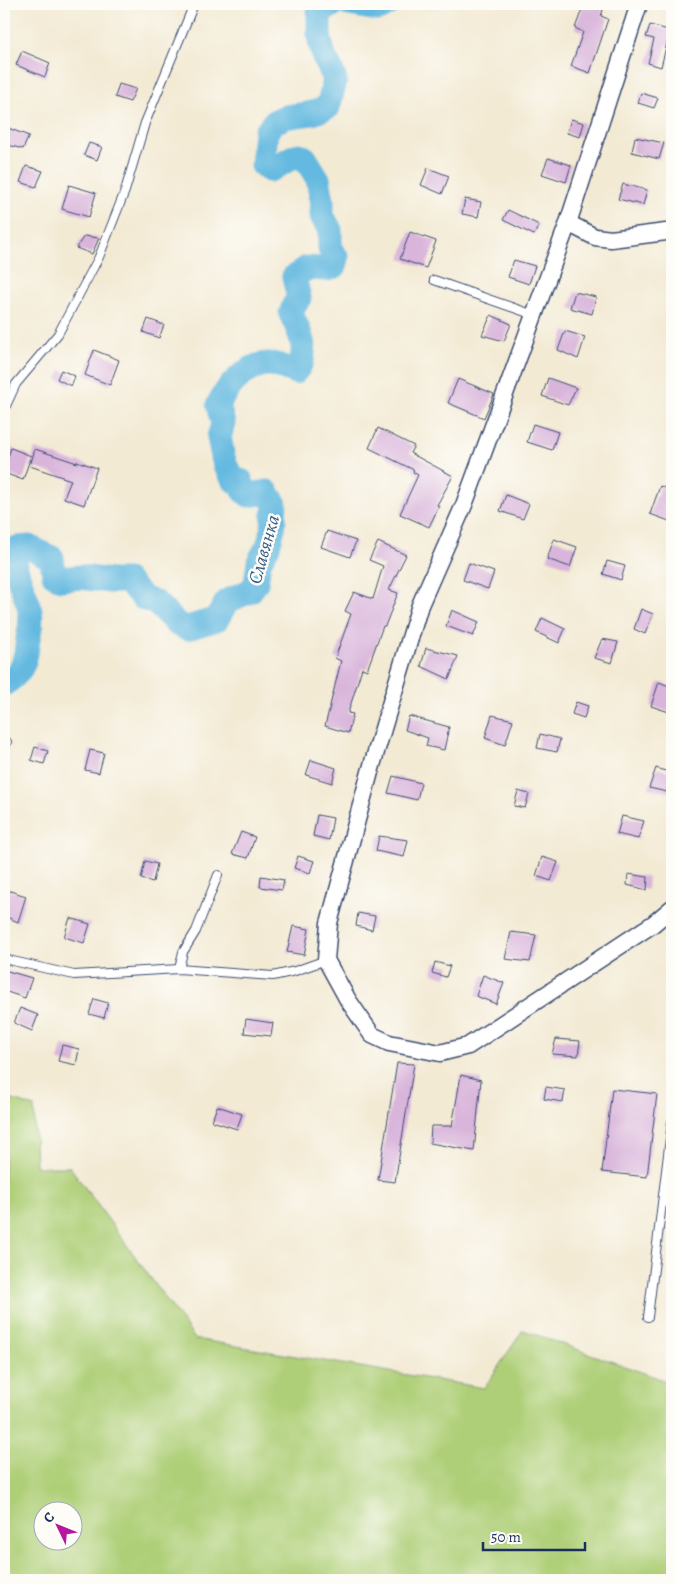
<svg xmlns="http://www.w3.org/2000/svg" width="676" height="1584" font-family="Alegreya,serif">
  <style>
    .green { fill: #aecf77; stroke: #647f6a; fill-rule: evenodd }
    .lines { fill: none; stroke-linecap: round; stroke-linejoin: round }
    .river { stroke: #63b9e0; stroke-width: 25 }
    .building { fill: #d9b5db }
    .service-casing { stroke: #3b4b70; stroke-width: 10 }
    .minor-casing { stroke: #3b4b70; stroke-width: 19 }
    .service { stroke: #fff; stroke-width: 8 }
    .minor { stroke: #fff; stroke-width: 16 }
    .labels { text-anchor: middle; stroke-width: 5; stroke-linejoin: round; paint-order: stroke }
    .water-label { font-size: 19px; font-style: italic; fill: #315885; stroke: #fdfcf7 }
  </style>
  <rect width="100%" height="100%" fill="#fdfcf7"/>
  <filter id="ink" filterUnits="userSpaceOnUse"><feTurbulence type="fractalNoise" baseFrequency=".02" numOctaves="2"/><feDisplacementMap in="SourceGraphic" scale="10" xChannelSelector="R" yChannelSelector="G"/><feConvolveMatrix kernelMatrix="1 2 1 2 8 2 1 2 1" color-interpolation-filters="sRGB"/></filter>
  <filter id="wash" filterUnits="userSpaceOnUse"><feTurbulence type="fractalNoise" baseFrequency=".0096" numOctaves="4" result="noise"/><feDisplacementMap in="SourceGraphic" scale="20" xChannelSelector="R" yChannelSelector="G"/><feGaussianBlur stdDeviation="1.12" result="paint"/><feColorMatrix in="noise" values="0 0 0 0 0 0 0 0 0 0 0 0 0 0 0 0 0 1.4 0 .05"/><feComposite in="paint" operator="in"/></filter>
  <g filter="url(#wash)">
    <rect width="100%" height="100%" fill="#f3ead4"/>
    <!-- green -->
    <path class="green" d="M 4,1097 L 34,1107 L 36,1167 L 70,1167 L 195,1339 L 484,1388 L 523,1330 L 672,1383 L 672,1580 L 4,1580 ZM 42,1512 L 72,1512 L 72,1542 L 42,1542 Z"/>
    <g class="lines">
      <!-- river -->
      <path class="river" d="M 349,4 L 378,9 L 388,4
        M 4,684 C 20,674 25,665 27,646 C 28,634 33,624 30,611 C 27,593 9,566 17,548 L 29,547 L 52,558 L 54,575 L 61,579 L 81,577 L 110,581 L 127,581 L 143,598 L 156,603 L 177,624 L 187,628 L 217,619 L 227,601 L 250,591 L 256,583 L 259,562 L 268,546 L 273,528 L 275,504 L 267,492 L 249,495 L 244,491 L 241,481 L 234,480 L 225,465 L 223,457 L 219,437 L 223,424 L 218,405 C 227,387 246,365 268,364 C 276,363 287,369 295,372 C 311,354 300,332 291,314 L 294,305 L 299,298 L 294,277 L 307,268 L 327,269 L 335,266 L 337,258 L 330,249 L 330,230 L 322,216 L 322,201 L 318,179 L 305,158 L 299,155 C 288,158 280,166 269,170 L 263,165 L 266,132 L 274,122 L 285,117 L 313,113 L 328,107 L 335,81 L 332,72 L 324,57 L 319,37 L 319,13 L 334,4"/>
    </g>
    <g id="blocks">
      <!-- building -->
      <path class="building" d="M 584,4 L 605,4 L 601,16 L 608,19 L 590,73 L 571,66 L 583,32 L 575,28 Z
        M 650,25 L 672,31 L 670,44 L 667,43 L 661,67 L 648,63 L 654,39 L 646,37 Z
        M 22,51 L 50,63 L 45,77 L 16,65 Z
        M 119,84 L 136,89 L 130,102 L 115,97 Z
        M 641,93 L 658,98 L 654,108 L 638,103 Z
        M 571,119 L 584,123 L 580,137 L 567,133 Z
        M 8,128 L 29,136 L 23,149 L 4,144 L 4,138 Z
        M 635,137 L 664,143 L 659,159 L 632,152 Z
        M 89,143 L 102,147 L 97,160 L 84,155 Z
        M 548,158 L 571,165 L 566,182 L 542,174 Z
        M 26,166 L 43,171 L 36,187 L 20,182 Z
        M 428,168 L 449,176 L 442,194 L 421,185 Z
        M 623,184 L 647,190 L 643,205 L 618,199 Z
        M 69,185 L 96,193 L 89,217 L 62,209 Z
        M 465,199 L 481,202 L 478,217 L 462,214 Z
        M 508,210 L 539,225 L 534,235 L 503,220 Z
        M 410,232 L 436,241 L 426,268 L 400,259 Z
        M 84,236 L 99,238 L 92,254 L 76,248 Z
        M 514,260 L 535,266 L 529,284 L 508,277 Z
        M 575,292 L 596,297 L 592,314 L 570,308 Z
        M 491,315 L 511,324 L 504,341 L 482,335 Z
        M 148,319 L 164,325 L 159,338 L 143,332 Z
        M 565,331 L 585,337 L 578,359 L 558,350 Z
        M 94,350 L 119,360 L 110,385 L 85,375 Z
        M 61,370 L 75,376 L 71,386 L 57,379 Z
        M 548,378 L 576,388 L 568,405 L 542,396 Z
        M 458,379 L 494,394 L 484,418 L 448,403 Z
        M 533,424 L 558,432 L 552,450 L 527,442 Z
        M 378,428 L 414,446 L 410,453 L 453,476 L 437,505 L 439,506 L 429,527 L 400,514 L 418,475 L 413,472 L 414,470 L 369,448 Z
        M 11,448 L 31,456 L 23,480 L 4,473 L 4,468 Z
        M 35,449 L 77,463 L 77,461 L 97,468 L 84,505 L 64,498 L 71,480 L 30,466 Z
        M 660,486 L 672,490 L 672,522 L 650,514 Z
        M 506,495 L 529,504 L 523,519 L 500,511 Z
        M 327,531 L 356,541 L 350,557 L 321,547 Z
        M 554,539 L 577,547 L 570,567 L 547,559 Z
        M 378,542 L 406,555 L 389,590 L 398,593 L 385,626 L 383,626 L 367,670 L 362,668 L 348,713 L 353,714 L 348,733 L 325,726 L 341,661 L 335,658 L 351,614 L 345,611 L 354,592 L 373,599 L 383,566 L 369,560 Z
        M 607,561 L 625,566 L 621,580 L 603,574 Z
        M 469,563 L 494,572 L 488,589 L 463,580 Z
        M 641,609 L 653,614 L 645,634 L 634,629 Z
        M 452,610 L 479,622 L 473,636 L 446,626 Z
        M 542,618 L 565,629 L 559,643 L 536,632 Z
        M 602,639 L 618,642 L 612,663 L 594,658 Z
        M 426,648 L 458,656 L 449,679 L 421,666 Z
        M 659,682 L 672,687 L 672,713 L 651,706 Z
        M 576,702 L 588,706 L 584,718 L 572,714 Z
        M 492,715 L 513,720 L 505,745 L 485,738 Z
        M 409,716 L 449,727 L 444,750 L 426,746 L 428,738 L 405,730 Z
        M 540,734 L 560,739 L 557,752 L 537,748 Z
        M 35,747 L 48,751 L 44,764 L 31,760 Z
        M 90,750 L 104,753 L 99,773 L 85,770 Z
        M 311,760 L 336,768 L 332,783 L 306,775 Z
        M 656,768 L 672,773 L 672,793 L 649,788 Z
        M 393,776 L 421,783 L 417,800 L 388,793 Z
        M 518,791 L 529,794 L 525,808 L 514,806 Z
        M 317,815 L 333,818 L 329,840 L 313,836 Z
        M 622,816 L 644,821 L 638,839 L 617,834 Z
        M 241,832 L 255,837 L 248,858 L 232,854 Z
        M 379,836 L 408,840 L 404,857 L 376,851 Z
        M 298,856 L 314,861 L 310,873 L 294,868 Z
        M 542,857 L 558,862 L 551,881 L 536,876 Z
        M 145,861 L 157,864 L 153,882 L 141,879 Z
        M 628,874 L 648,877 L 647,890 L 627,885 Z
        M 261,876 L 284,880 L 282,890 L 260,887 Z
        M 4,889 L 26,896 L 18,922 L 4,916 Z
        M 358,913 L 375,916 L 372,930 L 356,926 Z
        M 70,918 L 90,924 L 84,943 L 64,937 Z
        M 293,926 L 309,929 L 304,955 L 287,952 Z
        M 511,932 L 536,935 L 530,962 L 505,959 Z
        M 435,962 L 450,966 L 446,977 L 432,973 Z
        M 4,970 L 32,978 L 25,998 L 4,991 Z
        M 483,975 L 504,983 L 496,1004 L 476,996 Z
        M 94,999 L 108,1003 L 104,1018 L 89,1014 Z
        M 20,1008 L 38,1015 L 32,1031 L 14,1023 Z
        M 246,1019 L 273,1023 L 271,1036 L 244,1033 Z
        M 556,1039 L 580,1041 L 578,1056 L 552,1054 Z
        M 62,1045 L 79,1049 L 76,1065 L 58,1061 Z
        M 397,1063 L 414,1064 L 395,1182 L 378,1180 Z
        M 461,1075 L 481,1080 L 474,1151 L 430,1143 L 431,1126 L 452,1126 Z
        M 546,1087 L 565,1090 L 563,1102 L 544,1099 Z
        M 612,1089 L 657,1094 L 647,1177 L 602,1172 Z
        M 217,1106 L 242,1114 L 237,1129 L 212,1121 Z"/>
    </g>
  </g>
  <g filter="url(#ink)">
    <use href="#blocks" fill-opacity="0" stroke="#3b4b70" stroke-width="1"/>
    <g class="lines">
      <!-- service casing -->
      <g class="service-casing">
        <path id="service" d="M 434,280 L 534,315
          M 4,410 L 16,384 L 58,334 L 99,257 L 125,191 L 145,123 L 194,4
          M 4,742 L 7,742
          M 4,959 L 74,975 L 179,969 L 273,976 L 295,971 L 326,960
          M 179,969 L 183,952 L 196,931 L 218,875
          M 648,1317 L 672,1122"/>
      </g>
      <!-- minor casing -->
      <g class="minor-casing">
        <path id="minor" d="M 639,4 L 568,223 L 464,505 L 420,605 L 370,772 L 329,923 L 326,960 L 348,1000 L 372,1035 L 389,1043 L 440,1053 L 468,1046 L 653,924 L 672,908
          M 568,223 L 595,237 L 611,239 L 666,232 L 672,232"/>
      </g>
      <!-- service -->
      <use href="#service" class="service"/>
      <!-- minor -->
      <use href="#minor" class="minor"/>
    </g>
  </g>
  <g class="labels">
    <!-- water labels -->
    <g class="water-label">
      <text transform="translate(263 549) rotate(-74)" y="7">Славянка</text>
    </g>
  </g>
  <!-- margin -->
  <rect width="676" height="1584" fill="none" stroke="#fdfcf7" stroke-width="20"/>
  <!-- north arrow -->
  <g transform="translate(58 1526) rotate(313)"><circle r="24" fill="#fdfcf7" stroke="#a3aaba"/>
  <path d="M0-4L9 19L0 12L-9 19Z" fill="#b5179e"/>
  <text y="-8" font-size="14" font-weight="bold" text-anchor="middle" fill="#1b2f5e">С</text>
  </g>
  <!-- scale -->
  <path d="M483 1542v8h102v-8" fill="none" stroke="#1b2f5e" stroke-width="2.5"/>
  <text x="491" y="1542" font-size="15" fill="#1b2f5e" stroke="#fdfcf7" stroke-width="4" paint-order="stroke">50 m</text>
</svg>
